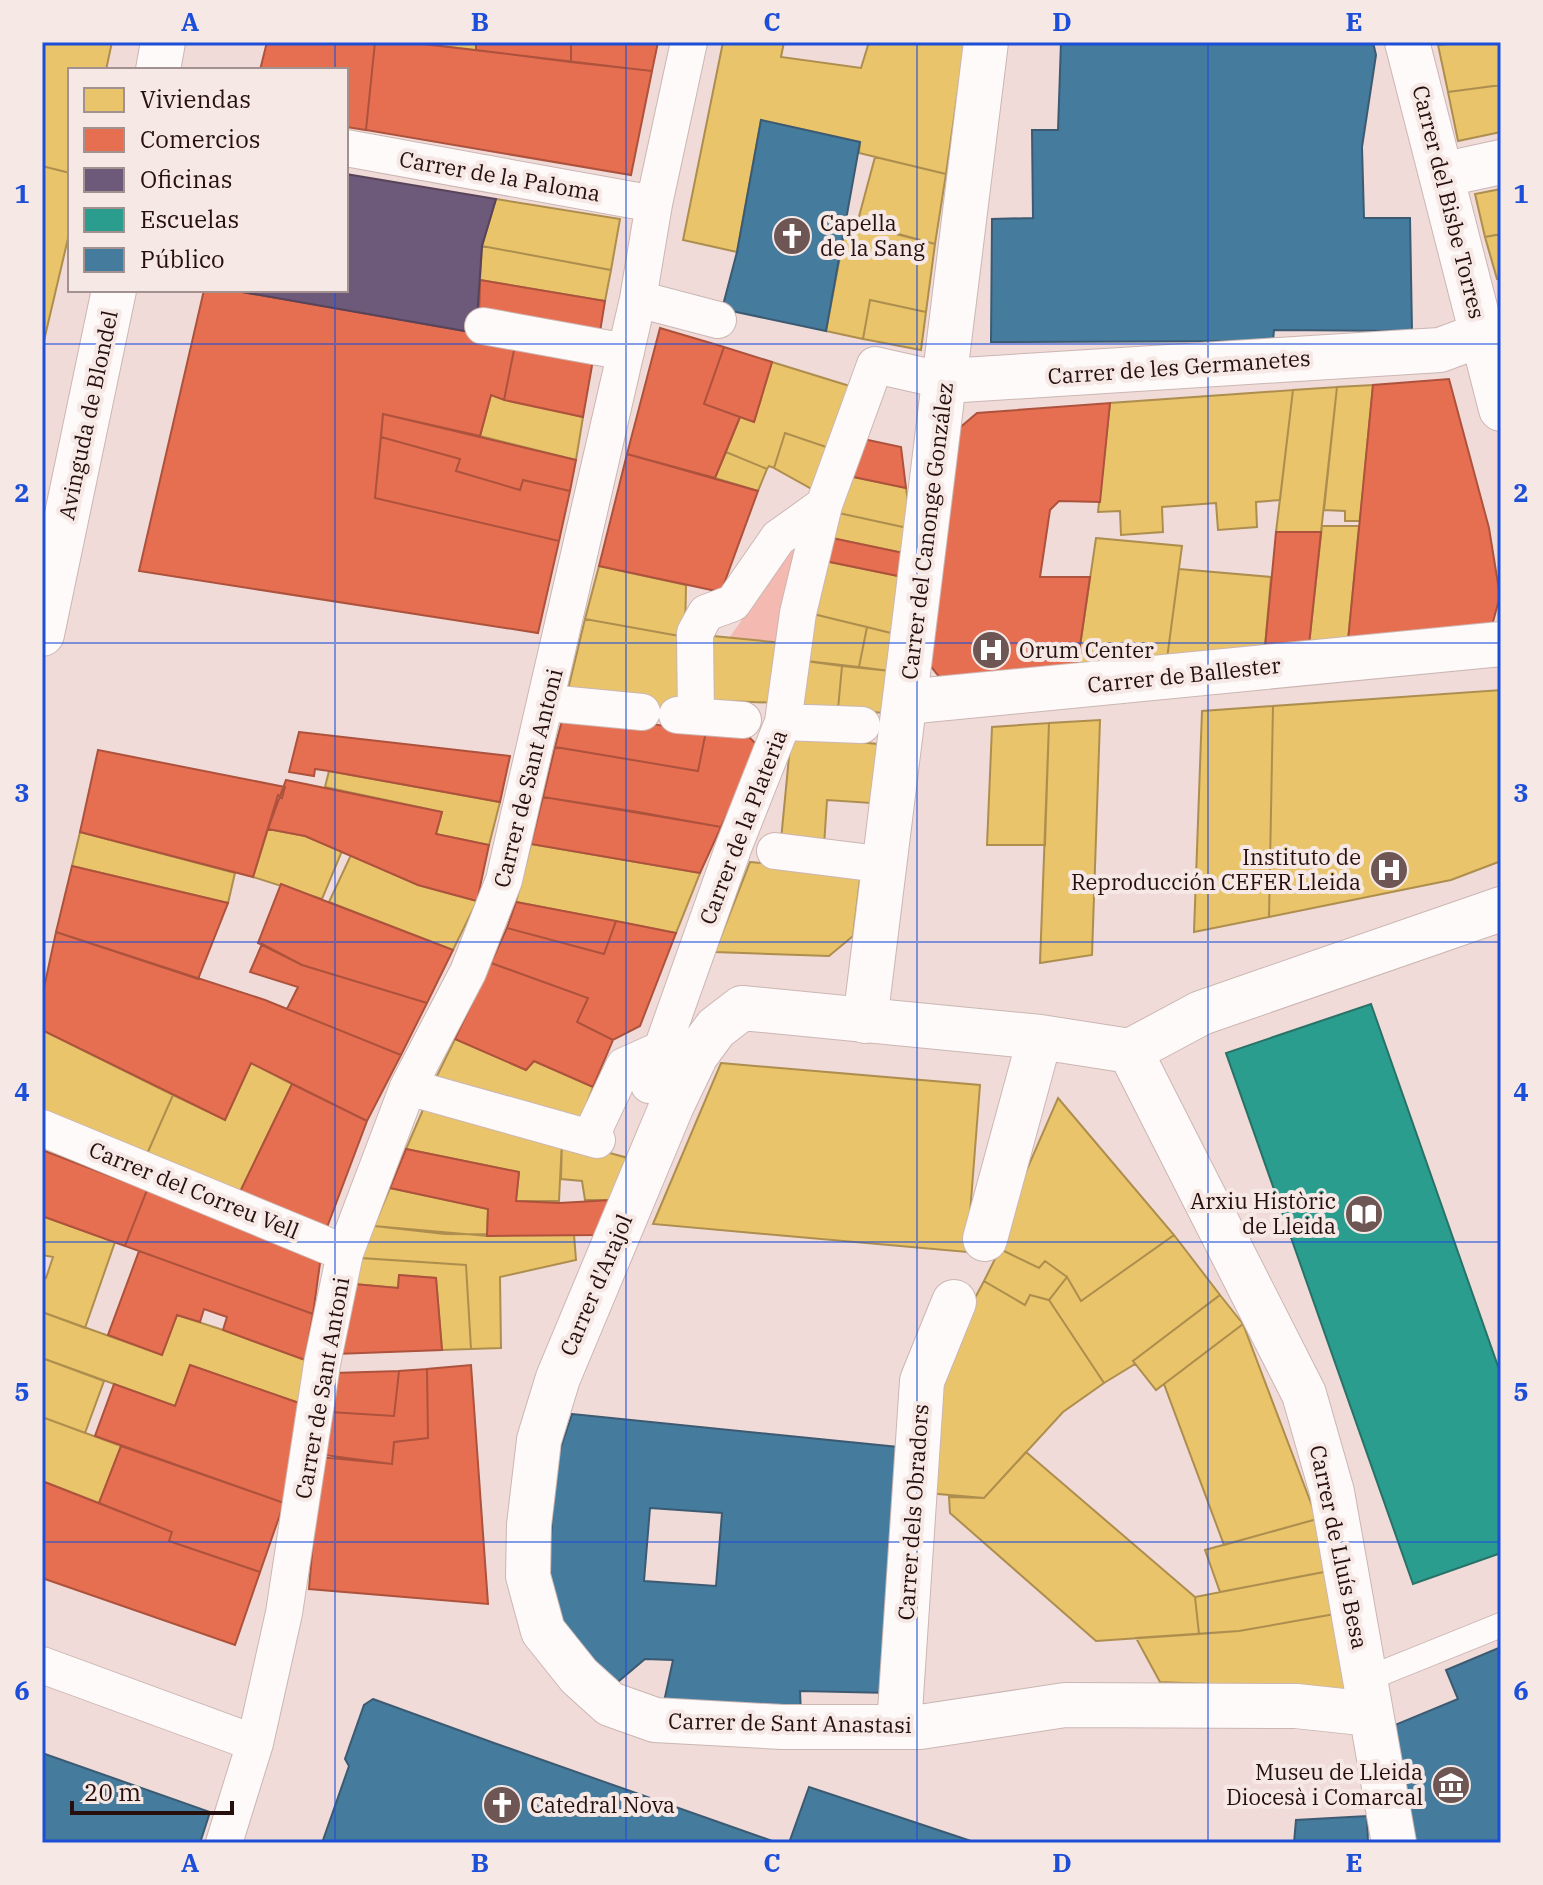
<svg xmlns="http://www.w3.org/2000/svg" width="1543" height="1885" font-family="'IBM Plex Serif',serif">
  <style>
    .green { fill: #f4b9b0 }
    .homes { fill: #e9c46a; stroke: #ae8e4e; stroke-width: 2 }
    .shops { fill: #e76f51; stroke: #ad523c; stroke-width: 2 }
    .offices { fill: #6d597a; stroke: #584359; stroke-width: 2 }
    .schools { fill: #2a9d8f; stroke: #297268; stroke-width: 2 }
    .public { fill: #457b9d; stroke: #3c5b72; stroke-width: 2; fill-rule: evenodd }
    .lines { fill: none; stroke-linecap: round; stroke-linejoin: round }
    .service-casing { stroke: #cbb6b3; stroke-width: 26 }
    .pedestrian-casing { stroke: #cbb6b3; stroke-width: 38 }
    .minor-casing { stroke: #cbb6b3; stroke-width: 46 }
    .service { stroke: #fdfaf9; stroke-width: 24 }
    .pedestrian { stroke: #fdfaf9; stroke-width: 36 }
    .minor { stroke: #fdfaf9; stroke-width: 44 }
    .grid { fill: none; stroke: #1d4ed8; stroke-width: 2; stroke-opacity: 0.55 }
    .labels { text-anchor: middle; stroke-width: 8; stroke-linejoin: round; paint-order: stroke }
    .street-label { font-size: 22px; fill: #260f0c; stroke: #f5e8e5 }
    .poi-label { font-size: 22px; fill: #260f0c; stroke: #f5e8e5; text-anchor: start }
    .neatline { fill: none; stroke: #1d4ed8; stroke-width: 3 }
    .grid-label { font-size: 26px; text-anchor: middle; font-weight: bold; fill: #1d4ed8 }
  </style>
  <rect width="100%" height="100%" fill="#f0dbd8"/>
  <!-- green -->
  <path class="green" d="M 811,523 L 783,643 L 729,638 Z"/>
  <!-- homes -->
  <path class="homes" d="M 42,42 L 112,42 L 106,70 L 70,70 L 70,173 L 42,166 Z
    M 406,42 L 476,42 L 476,50 Z
    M 723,42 L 784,42 L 781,57 L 861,68 L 869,42 L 965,42 L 946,174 L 859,153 L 860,142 L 761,120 L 737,252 L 683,240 Z
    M 1470,42 L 1501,42 L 1501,85 L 1448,92 L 1438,45 Z
    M 1501,85 L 1501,132 L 1458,141 L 1448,92 Z
    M 875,157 L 946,174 L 935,244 L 857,224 Z
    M 42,166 L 70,173 L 70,230 L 42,349 Z
    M 1501,189 L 1501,234 L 1485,237 L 1475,194 Z
    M 496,199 L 620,219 L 611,270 L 482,246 Z
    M 847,220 L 935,244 L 926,312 L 870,300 L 863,339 L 826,331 Z
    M 1501,234 L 1501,278 L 1497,279 L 1485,237 Z
    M 482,246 L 611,270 L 605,301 L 480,280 Z
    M 870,300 L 926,312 L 921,350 L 863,339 Z
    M 772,362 L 856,388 L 835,450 L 785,433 L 774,468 L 769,466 L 767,469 L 726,452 L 740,417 L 754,422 Z
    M 1373,385 L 1360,521 L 1345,521 L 1345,511 L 1324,510 L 1337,387 Z
    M 1337,387 L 1321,532 L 1276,532 L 1293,390 Z
    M 1293,390 L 1280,500 L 1256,502 L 1257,527 L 1218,530 L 1216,503 L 1162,507 L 1163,532 L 1121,535 L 1120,511 L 1098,512 L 1110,403 Z
    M 491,395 L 583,417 L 576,460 L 480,436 Z
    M 785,433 L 835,450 L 819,493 L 774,468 Z
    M 726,452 L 767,469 L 758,491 L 715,478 Z
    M 844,475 L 906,488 L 912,529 L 834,512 Z
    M 834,512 L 912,529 L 908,554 L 827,537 Z
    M 1322,526 L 1359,526 L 1347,651 L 1308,654 Z
    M 1096,538 L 1182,546 L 1166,666 L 1076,673 Z
    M 820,560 L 903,577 L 895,634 L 805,612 Z
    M 599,566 L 686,585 L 685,637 L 585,619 Z
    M 1179,569 L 1271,577 L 1264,658 L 1166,666 Z
    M 805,612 L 867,627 L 859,667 L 798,660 Z
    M 585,619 L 685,637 L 685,711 L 566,698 Z
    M 867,627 L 895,634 L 890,671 L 859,667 Z
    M 703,635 L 783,643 L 780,703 L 700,700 Z
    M 798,660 L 842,666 L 838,709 L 794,706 Z
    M 842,666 L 890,671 L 884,713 L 838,709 Z
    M 1501,690 L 1501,861 L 1451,880 L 1269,917 L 1273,706 Z
    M 1273,706 L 1269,917 L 1194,932 L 1202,711 Z
    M 1100,720 L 1092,955 L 1040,963 L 1049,723 Z
    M 1049,723 L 1045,845 L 987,845 L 992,727 Z
    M 791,736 L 878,744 L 871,803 L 827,800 L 824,846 L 781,840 Z
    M 329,771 L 500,802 L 489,845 L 436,834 L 442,812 L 325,787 Z
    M 268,829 L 305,836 L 342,851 L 322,899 L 253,877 Z
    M 80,832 L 235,873 L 228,903 L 72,866 Z
    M 531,844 L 700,873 L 676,933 L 516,902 Z
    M 351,855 L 418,885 L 477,901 L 453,950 L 329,902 Z
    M 750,862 L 861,871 L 853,936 L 829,956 L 715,952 Z
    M 42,1030 L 173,1095 L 147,1154 L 42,1110 Z
    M 455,1039 L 526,1070 L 534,1061 L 593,1087 L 580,1121 L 433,1084 Z
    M 251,1063 L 292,1084 L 239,1194 L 147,1154 L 173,1095 L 225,1120 Z
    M 721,1063 L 980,1085 L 967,1252 L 653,1224 Z
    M 1058,1098 L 1174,1235 L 1081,1301 L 1067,1277 L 1045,1261 L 1039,1268 L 1000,1249 L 1021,1183 Z
    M 425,1105 L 562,1140 L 559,1201 L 516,1201 L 519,1172 L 406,1149 Z
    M 562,1140 L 628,1158 L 612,1200 L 585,1200 L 582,1181 L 561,1179 Z
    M 390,1188 L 488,1209 L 487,1236 L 374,1226 Z
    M 42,1216 L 115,1242 L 85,1328 L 42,1312 L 42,1277 L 46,1278 L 53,1257 L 42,1255 Z
    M 374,1226 L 445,1234 L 574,1235 L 576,1260 L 500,1277 L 501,1348 L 471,1349 L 466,1265 L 361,1258 Z
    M 1174,1235 L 1220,1295 L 1133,1361 L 1135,1364 L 1104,1383 L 1049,1300 L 1067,1277 L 1081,1301 Z
    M 1000,1249 L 1039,1268 L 1045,1261 L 1067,1277 L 1049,1300 L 1030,1295 L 1025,1305 L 984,1281 Z
    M 361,1258 L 466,1265 L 471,1349 L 442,1350 L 436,1278 L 399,1275 L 398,1288 L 354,1284 Z
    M 984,1281 L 1025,1305 L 1030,1295 L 1049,1300 L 1104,1383 L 1063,1412 L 984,1498 L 927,1493 L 935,1373 Z
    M 1220,1295 L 1243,1324 L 1156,1390 L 1133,1361 Z
    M 42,1312 L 162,1355 L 177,1315 L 223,1330 L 305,1360 L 299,1403 L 190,1365 L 175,1406 L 42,1358 Z
    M 1243,1324 L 1317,1519 L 1224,1545 L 1164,1384 Z
    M 42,1358 L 104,1381 L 85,1433 L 42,1417 Z
    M 42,1417 L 121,1446 L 99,1503 L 42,1481 Z
    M 1026,1452 L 1195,1597 L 1199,1634 L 1096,1641 L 950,1513 L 949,1497 L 984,1498 Z
    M 1317,1519 L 1329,1571 L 1220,1592 L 1205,1550 Z
    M 1329,1571 L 1335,1614 L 1239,1631 L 1199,1634 L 1195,1597 Z
    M 1335,1614 L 1347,1690 L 1160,1682 L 1136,1638 L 1239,1631 Z"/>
  <!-- shops -->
  <path class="shops" d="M 267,42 L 375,42 L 366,130 L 346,127 L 346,70 L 260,70 Z
    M 375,42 L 406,42 L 652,71 L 631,175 L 366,130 Z
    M 476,42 L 571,42 L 571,62 L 476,50 Z
    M 571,42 L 658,42 L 652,71 L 571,62 Z
    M 480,280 L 605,301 L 599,338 L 479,317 Z
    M 204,290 L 231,290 L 516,340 L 504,400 L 491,395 L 480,436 L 383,414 L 375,498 L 559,541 L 538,633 L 139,571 Z
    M 660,328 L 724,347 L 704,404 L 740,417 L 715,478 L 627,454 Z
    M 516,340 L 594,354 L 583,417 L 504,400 Z
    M 724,347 L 772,362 L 754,422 L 704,404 Z
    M 1449,379 L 1489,528 L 1500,596 L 1491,629 L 1347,651 L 1373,385 Z
    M 1110,403 L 1100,502 L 1059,501 L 1050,510 L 1040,577 L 1090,577 L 1076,673 L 945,684 L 928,663 L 957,430 L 977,413 Z
    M 383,414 L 576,460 L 570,491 L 523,480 L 520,490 L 456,471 L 460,459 L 381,437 Z
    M 381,437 L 460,459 L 456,471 L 520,490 L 523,480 L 570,491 L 559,541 L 375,498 Z
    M 854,437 L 901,447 L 906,488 L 844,475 Z
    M 627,454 L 758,491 L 721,592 L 599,566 Z
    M 1276,532 L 1321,532 L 1308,654 L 1264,658 Z
    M 827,537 L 908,554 L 903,577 L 820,560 Z
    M 564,713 L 706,731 L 698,771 L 555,747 Z
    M 706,731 L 749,737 L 759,747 L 721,827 L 543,797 L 555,747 L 698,771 Z
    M 299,732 L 510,756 L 500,802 L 329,771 L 315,769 L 314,776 L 289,772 Z
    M 98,750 L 285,787 L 282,798 L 278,795 L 253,877 L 80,832 Z
    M 286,780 L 442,812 L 436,834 L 489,845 L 477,901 L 418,885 L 305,836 L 268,829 Z
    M 543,797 L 638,812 L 721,827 L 700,873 L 531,844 Z
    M 72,866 L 228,903 L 198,979 L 56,932 Z
    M 281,884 L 453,950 L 427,1003 L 302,965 L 258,943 Z
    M 516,902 L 616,921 L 604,954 L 507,928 Z
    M 616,921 L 676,933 L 640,1026 L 613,1040 L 577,1022 L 588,998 L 491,963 L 507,928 L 604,954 Z
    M 56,932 L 265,1000 L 401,1055 L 367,1121 L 251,1063 L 225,1120 L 42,1030 L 42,997 Z
    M 262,944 L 302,965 L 427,1003 L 401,1055 L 287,1009 L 298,987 L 250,972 Z
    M 491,963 L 588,998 L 577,1022 L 613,1040 L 593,1087 L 534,1061 L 526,1070 L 455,1039 Z
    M 292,1084 L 367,1121 L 326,1230 L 239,1194 Z
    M 406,1149 L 519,1172 L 516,1201 L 559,1203 L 612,1200 L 599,1235 L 487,1236 L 488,1209 L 390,1188 Z
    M 42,1150 L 147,1190 L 125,1246 L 42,1216 Z
    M 147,1190 L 321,1256 L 313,1314 L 125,1246 Z
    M 139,1251 L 313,1314 L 305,1360 L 223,1330 L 227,1317 L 204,1309 L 200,1322 L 177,1315 L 162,1355 L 108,1335 Z
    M 399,1275 L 436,1278 L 442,1350 L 336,1354 L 354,1284 L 398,1288 Z
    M 190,1365 L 299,1403 L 284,1503 L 95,1436 L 114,1384 L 175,1406 Z
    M 471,1365 L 488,1604 L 309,1589 L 320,1457 L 392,1464 L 394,1442 L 428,1438 L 427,1369 Z
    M 427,1369 L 428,1438 L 394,1442 L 392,1464 L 324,1455 L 330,1412 L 394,1416 L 399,1371 Z
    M 399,1371 L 394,1416 L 330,1412 L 334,1373 Z
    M 121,1446 L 284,1503 L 260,1572 L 169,1541 L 172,1532 L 99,1503 Z
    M 42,1481 L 172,1532 L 169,1541 L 260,1572 L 235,1645 L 42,1578 Z"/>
  <!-- offices -->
  <path class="offices" d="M 346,174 L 496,199 L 482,246 L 476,333 L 231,290 L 346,290 Z"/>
  <!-- schools -->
  <path class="schools" d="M 1371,1004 L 1501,1375 L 1501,1553 L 1413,1584 L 1226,1053 Z"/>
  <!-- public -->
  <path class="public" d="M 1061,42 L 1373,42 L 1376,55 L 1362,147 L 1364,218 L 1410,218 L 1412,331 L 1274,330 L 1273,341 L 991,342 L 992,219 L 1033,218 L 1032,130 L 1058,130 Z
    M 761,120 L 860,142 L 826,331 L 722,309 L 737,252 Z
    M 572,1414 L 898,1447 L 890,1693 L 800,1691 L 801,1714 L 662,1711 L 673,1660 L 645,1659 L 613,1686 L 556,1617 L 547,1597 L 556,1462 ZM 650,1508 L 722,1513 L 716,1586 L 644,1581 Z
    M 1501,1647 L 1501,1843 L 1411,1843 L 1390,1727 L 1458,1699 L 1446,1670 Z
    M 373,1699 L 494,1743 L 778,1843 L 322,1843 L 349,1766 L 345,1759 L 364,1705 Z
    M 42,1753 L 210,1812 L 200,1843 L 42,1843 Z
    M 809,1787 L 977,1843 L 789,1843 Z
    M 1367,1816 L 1368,1843 L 1294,1843 L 1296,1820 Z"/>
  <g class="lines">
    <!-- service casing -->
    <g class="service-casing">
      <path id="service" d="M 1367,1679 L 1501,1625"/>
    </g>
    <!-- pedestrian casing -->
    <g class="pedestrian-casing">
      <path id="pedestrian" d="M 346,148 L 654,204
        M 638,299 L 718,320
        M 483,326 L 626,352
        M 548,703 L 642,712
        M 677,715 L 743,720
        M 696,716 L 695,633 L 706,613 L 733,603 L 778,538 L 824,505
        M 783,722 L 862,725
        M 775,851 L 887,865
        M 649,1085 L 734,846 L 783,722 L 798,613 L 824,505 L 875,365 L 946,381
        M 408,1087 L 597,1140
        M 42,1128 L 345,1253
        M 590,1138 L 624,1066 L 662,1049
        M 42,1665 L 255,1743
        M 224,1843 L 255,1743 L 284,1613 L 322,1364 L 345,1253 L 408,1087 L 468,972 L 504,880 L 638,299 L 654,204 L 689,42"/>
    </g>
    <!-- minor casing -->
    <g class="minor-casing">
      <path id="minor" d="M 1407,42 L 1501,409
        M 158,70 L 163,42
        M 1441,175 L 1501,162
        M 946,381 L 1440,350 L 1483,334
        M 42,634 L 114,290
        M 906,702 L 1501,644
        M 865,1021 L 986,42
        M 1130,1051 L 1304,1394 L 1332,1492 L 1394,1843
        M 985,1239 L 1040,1037
        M 1371,1714 L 1296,1706 L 1065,1705 L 920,1727 L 783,1727 L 655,1720 L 610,1704 L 579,1676 L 543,1631 L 528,1576 L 529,1525 L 539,1440 L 558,1378 L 672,1105 L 696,1055 L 716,1028 L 742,1008 L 1040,1037 L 1130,1051 L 1201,1013 L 1501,909
        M 899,1727 L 922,1381 L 954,1302"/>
    </g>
    <!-- service -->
    <use href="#service" class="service"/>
    <!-- pedestrian -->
    <use href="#pedestrian" class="pedestrian"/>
    <!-- minor -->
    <use href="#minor" class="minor"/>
  </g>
  <!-- grid -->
  <path class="grid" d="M 335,42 L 335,70M 626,42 L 626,1843M 917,42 L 917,1843M 1208,42 L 1208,1843M 335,290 L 335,1843M 42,344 L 1501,344M 42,643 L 1501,643M 42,942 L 1501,942M 42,1242 L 1501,1242M 42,1542 L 1501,1542"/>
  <!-- icons -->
  <defs>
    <g id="church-disc" transform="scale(2)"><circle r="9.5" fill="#6d5653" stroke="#f5e8e5"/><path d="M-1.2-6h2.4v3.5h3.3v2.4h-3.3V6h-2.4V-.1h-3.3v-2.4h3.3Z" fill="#fff"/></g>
    <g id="hospital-disc" transform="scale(2)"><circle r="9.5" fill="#6d5653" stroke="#f5e8e5"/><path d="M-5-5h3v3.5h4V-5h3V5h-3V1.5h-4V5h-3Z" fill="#fff"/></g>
    <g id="library-disc" transform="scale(2)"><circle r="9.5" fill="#6d5653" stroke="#f5e8e5"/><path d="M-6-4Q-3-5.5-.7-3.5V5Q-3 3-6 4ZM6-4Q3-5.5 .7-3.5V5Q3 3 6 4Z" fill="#fff"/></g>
    <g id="museum-disc" transform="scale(2)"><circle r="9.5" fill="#6d5653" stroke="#f5e8e5"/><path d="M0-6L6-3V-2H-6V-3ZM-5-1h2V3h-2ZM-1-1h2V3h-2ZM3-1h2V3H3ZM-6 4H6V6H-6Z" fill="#fff"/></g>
  </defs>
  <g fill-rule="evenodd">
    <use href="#church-disc" x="792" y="236"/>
    <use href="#hospital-disc" x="991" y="650"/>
    <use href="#hospital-disc" x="1389" y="870"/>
    <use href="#library-disc" x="1364" y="1214"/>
    <use href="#museum-disc" x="1451" y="1785"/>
    <use href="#church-disc" x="502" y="1805"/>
  </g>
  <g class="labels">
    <!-- street labels -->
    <g class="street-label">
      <text transform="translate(500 176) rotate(10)" y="8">Carrer de la Paloma</text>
      <text transform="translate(1449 202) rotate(76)" y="8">Carrer del Bisbe Torres</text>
      <text transform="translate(1179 367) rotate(-4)" y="8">Carrer de les Germanetes</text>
      <text transform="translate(88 415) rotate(-78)" y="8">Avinguda de Blondel</text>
      <text transform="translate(927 531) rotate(-83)" y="8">Carrer del Canonge González</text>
      <text transform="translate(1184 675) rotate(-6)" y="8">Carrer de Ballester</text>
      <text transform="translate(528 778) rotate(-76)" y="8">Carrer de Sant Antoni</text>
      <text transform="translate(743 827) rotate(-69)" y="8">Carrer de la Plateria</text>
      <text transform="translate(194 1190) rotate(22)" y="8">Carrer del Correu Vell</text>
      <text transform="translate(596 1285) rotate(-67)" y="8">Carrer d'Arajol</text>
      <text transform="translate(322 1388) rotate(-80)" y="8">Carrer de Sant Antoni</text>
      <text transform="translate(913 1512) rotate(-86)" y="8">Carrer dels Obradors</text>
      <text transform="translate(1339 1547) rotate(78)" y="8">Carrer de Lluís Besa</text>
      <text transform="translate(790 1723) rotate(1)" y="8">Carrer de Sant Anastasi</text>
    </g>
    <!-- poi labels -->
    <g class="poi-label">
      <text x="820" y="231">Capella<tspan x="820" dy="25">de la Sang</tspan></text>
      <text x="1019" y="658">Orum Center</text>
      <text x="1361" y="865" text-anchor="end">Instituto de<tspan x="1361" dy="25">Reproducción CEFER Lleida</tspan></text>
      <text x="1336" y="1209" text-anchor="end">Arxiu Històric<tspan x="1336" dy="25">de Lleida</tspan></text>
      <text x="1423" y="1780" text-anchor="end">Museu de Lleida<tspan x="1423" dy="25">Diocesà i Comarcal</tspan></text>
      <text x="530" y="1813">Catedral Nova</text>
    </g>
  </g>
  <!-- border -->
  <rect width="1543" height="1885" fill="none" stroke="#f5e8e5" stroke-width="88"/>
  <!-- legend -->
  <rect x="68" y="68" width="280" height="224" fill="#f5e8e5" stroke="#a2918e" stroke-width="2"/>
  <rect x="84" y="88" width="40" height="24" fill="#e9c46a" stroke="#a2918e" stroke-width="2"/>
  <text x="140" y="108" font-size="24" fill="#260f0c">Viviendas</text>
  <rect x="84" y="128" width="40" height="24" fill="#e76f51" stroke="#a2918e" stroke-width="2"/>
  <text x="140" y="148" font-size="24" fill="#260f0c">Comercios</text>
  <rect x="84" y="168" width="40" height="24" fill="#6d597a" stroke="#a2918e" stroke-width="2"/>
  <text x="140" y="188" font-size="24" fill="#260f0c">Oficinas</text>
  <rect x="84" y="208" width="40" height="24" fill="#2a9d8f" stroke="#a2918e" stroke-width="2"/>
  <text x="140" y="228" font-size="24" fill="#260f0c">Escuelas</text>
  <rect x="84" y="248" width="40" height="24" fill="#457b9d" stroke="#a2918e" stroke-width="2"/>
  <text x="140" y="268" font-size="24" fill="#260f0c">Público</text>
  <!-- scale -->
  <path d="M72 1801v12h160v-12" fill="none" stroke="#260f0c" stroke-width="4"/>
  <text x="84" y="1801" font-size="24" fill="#260f0c" stroke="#f5e8e5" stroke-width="6" paint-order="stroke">20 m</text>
  <rect x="44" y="44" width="1455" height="1797" class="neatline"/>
  <g class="grid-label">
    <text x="190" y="31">A</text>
    <text x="480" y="31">B</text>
    <text x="772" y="31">C</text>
    <text x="1062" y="31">D</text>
    <text x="1354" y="31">E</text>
    <text x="22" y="203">1</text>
    <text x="1521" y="203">1</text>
    <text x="22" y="502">2</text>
    <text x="1521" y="502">2</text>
    <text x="22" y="802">3</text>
    <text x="1521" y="802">3</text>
    <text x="22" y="1101">4</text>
    <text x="1521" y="1101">4</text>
    <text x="22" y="1401">5</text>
    <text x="1521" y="1401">5</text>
    <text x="22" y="1700">6</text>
    <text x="1521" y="1700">6</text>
    <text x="190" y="1872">A</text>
    <text x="480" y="1872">B</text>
    <text x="772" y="1872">C</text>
    <text x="1062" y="1872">D</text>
    <text x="1354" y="1872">E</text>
  </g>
</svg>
